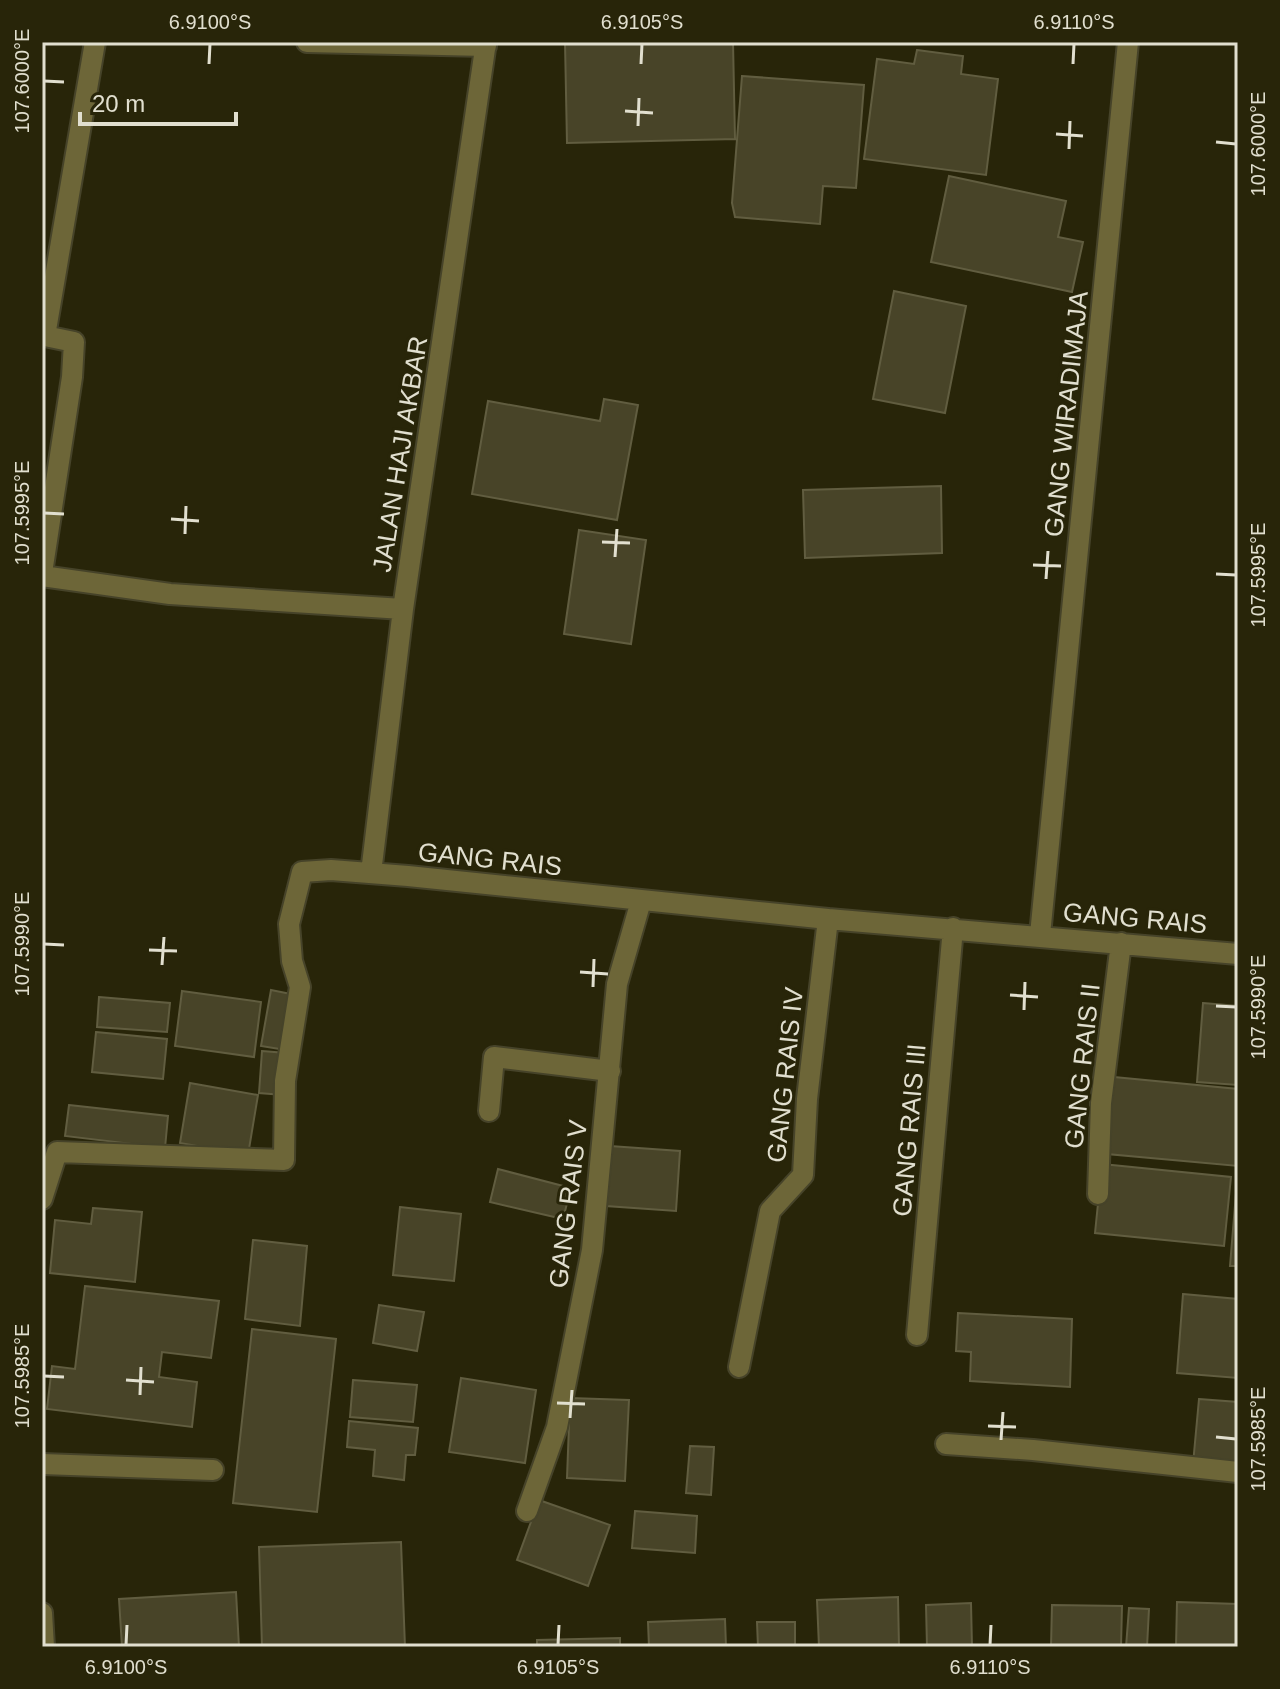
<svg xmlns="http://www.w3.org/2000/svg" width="1280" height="1689" font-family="Arial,sans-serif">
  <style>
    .building { fill: #484428; stroke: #615d40; stroke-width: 2 }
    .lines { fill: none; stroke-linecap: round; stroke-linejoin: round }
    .lane-casing { stroke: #464329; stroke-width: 24 }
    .street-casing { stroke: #464329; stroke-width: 24 }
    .lane { stroke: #6d6638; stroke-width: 20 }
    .street { stroke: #6d6638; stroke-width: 20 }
    .ticks { fill: none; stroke: #e1dfcf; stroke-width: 3 }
    .labels { text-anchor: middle; stroke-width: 6; stroke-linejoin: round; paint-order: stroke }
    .street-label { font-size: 26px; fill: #e1dfcf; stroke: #282509 }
    .neatline { fill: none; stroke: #e1dfcf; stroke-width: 3 }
    .ticks-label { font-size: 20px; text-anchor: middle; fill: #e1dfcf }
  </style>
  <rect width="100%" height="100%" fill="#282509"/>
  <!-- building -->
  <path class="building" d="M 565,42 L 733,42 L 735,139 L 567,143 Z
    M 917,50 L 963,56 L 961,74 L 998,79 L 986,175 L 864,159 L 877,59 L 914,64 Z
    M 742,76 L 864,85 L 856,188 L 823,186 L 820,224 L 735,217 L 732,203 Z
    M 949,176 L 1066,201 L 1058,237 L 1083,242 L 1072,292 L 931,262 Z
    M 894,291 L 966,306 L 945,413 L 873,399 Z
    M 604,399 L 638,405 L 617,520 L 472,494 L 488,401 L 600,421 Z
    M 941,486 L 942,553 L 805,558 L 803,490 Z
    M 579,530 L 646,540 L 631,644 L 564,634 Z
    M 271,990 L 296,995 L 286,1050 L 261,1046 Z
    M 182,991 L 261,1002 L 254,1057 L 175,1046 Z
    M 99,997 L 170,1003 L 167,1032 L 97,1027 Z
    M 1203,1003 L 1238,1006 L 1238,1085 L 1197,1082 Z
    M 96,1032 L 167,1039 L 163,1079 L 92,1072 Z
    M 262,1051 L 286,1053 L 283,1095 L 259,1093 Z
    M 1114,1077 L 1238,1089 L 1238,1166 L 1107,1154 Z
    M 190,1083 L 258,1095 L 248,1155 L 180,1143 Z
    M 69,1105 L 168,1116 L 165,1148 L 65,1136 Z
    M 610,1146 L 680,1151 L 676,1211 L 606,1206 Z
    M 1102,1164 L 1231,1177 L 1224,1246 L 1095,1233 Z
    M 498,1169 L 571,1188 L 563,1219 L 490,1202 Z
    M 1237,1181 L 1238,1181 L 1238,1266 L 1230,1266 Z
    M 400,1207 L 461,1214 L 454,1281 L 393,1275 Z
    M 93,1208 L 142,1212 L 135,1282 L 50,1273 L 55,1220 L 91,1224 Z
    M 253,1240 L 307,1246 L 300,1326 L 245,1319 Z
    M 85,1286 L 219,1301 L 211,1358 L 162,1352 L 159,1377 L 197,1382 L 192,1427 L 47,1409 L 52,1366 L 75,1369 Z
    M 1183,1294 L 1238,1299 L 1238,1378 L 1177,1373 Z
    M 379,1305 L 424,1312 L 417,1351 L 373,1343 Z
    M 958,1313 L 1072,1319 L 1070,1387 L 970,1381 L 971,1352 L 956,1351 Z
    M 252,1329 L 336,1339 L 317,1512 L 233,1503 Z
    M 461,1378 L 536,1390 L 525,1463 L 449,1452 Z
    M 353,1380 L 417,1385 L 413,1422 L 350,1417 Z
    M 570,1398 L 629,1400 L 625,1481 L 567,1478 Z
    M 1199,1399 L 1238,1402 L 1238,1467 L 1193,1464 Z
    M 349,1421 L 418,1428 L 415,1455 L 406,1455 L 404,1480 L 373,1476 L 375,1450 L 347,1447 Z
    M 690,1446 L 714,1447 L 711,1495 L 686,1493 Z
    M 539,1500 L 610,1525 L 588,1586 L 517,1560 Z
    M 635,1511 L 697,1516 L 695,1553 L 632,1548 Z
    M 401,1542 L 405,1647 L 262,1647 L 259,1547 Z
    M 236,1592 L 239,1647 L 122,1647 L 119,1599 Z
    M 898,1597 L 899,1647 L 819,1647 L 817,1600 Z
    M 1177,1602 L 1238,1604 L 1238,1647 L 1176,1647 Z
    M 971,1603 L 972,1647 L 927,1647 L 926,1605 Z
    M 1052,1605 L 1122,1606 L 1121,1647 L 1051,1647 Z
    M 1129,1608 L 1149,1609 L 1147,1647 L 1126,1647 Z
    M 725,1619 L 726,1647 L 649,1647 L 648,1622 Z
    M 757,1622 L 795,1622 L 795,1647 L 758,1647 Z
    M 620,1638 L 620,1647 L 537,1647 L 537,1640 Z"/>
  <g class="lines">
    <!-- lane casing -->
    <g class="lane-casing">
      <path id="lane" d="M 42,1464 L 213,1470"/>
    </g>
    <!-- street casing -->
    <g class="street-casing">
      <path id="street" d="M 307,42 L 486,46
        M 42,573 L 72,377 L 74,342 L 45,336 L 95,42
        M 42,576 L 170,594 L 403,609
        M 371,873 L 403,609 L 486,42
        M 1040,935 L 1128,42
        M 489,1111 L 494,1057 L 610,1071
        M 1098,1194 L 1101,1103 L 1121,943
        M 42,1199 L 57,1152 L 284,1160 L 285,1081 L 300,987 L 292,961 L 289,924 L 302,872 L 331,870 L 408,876 L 828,919 L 1238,954
        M 917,1335 L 953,928
        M 739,1367 L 770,1211 L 803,1175 L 807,1099 L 828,919
        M 946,1444 L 1033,1450 L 1238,1472
        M 527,1511 L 557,1427 L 592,1250 L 617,984 L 641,901
        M 42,1613 L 44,1647"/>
    </g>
    <!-- lane -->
    <use href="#lane" class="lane"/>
    <!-- street -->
    <use href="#street" class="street"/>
  </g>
  <!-- ticks -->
  <path class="ticks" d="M 209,64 L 210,44M 641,64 L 642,44M 1073,64 L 1074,44M 44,81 L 64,82M 625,111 L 653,113M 638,126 L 639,98M 1056,134 L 1083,136M 1216,142 L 1236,144M 1069,149 L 1070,121M 44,513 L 64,514M 171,519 L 199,521M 185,534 L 186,506M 602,542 L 630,543M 615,557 L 617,529M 1033,565 L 1061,566M 1216,574 L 1236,575M 1046,579 L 1048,551M 44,944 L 64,945M 149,950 L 177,951M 162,965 L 164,937M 580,972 L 608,974M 593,987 L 594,959M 1010,995 L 1038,997M 1216,1006 L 1236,1007M 1024,1010 L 1025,982M 44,1376 L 64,1377M 126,1380 L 154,1382M 140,1395 L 141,1367M 557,1403 L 585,1404M 570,1418 L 572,1390M 988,1426 L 1016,1427M 1216,1437 L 1236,1439M 1001,1440 L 1003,1412M 126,1645 L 127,1625M 558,1645 L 559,1625M 990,1645 L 991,1625"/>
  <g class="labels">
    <!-- street labels -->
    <g class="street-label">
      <text transform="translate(1066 414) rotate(-84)" y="9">GANG WIRADIMAJA</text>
      <text transform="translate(400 454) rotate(-81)" y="9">JALAN HAJI AKBAR</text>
      <text transform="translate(490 859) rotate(6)" y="9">GANG RAIS</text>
      <text transform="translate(1135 918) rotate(5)" y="9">GANG RAIS</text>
      <text transform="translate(1082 1066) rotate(-84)" y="9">GANG RAIS II</text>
      <text transform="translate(785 1075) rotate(-84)" y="9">GANG RAIS IV</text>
      <text transform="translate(909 1130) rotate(-85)" y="9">GANG RAIS III</text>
      <text transform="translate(568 1204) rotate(-83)" y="9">GANG RAIS V</text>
    </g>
  </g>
  <!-- border -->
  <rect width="1280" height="1689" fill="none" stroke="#282509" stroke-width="88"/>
  <!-- scale -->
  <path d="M80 112v12h156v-12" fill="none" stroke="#e1dfcf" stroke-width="4"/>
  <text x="92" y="112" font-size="24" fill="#e1dfcf" stroke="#282509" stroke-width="6" paint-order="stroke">20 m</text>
  <rect x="44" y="44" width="1192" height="1601" class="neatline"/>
  <g class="ticks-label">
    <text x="210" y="29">6.9100°S</text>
    <text x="642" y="29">6.9105°S</text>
    <text x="1074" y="29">6.9110°S</text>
    <text transform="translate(22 81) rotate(-90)" y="7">107.6000°E</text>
    <text transform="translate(1258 144) rotate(-90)" y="7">107.6000°E</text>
    <text transform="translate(22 513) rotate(-90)" y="7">107.5995°E</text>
    <text transform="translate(1258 575) rotate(-90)" y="7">107.5995°E</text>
    <text transform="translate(22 944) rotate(-90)" y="7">107.5990°E</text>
    <text transform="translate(1258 1007) rotate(-90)" y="7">107.5990°E</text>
    <text transform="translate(22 1376) rotate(-90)" y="7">107.5985°E</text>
    <text transform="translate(1258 1439) rotate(-90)" y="7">107.5985°E</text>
    <text x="126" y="1674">6.9100°S</text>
    <text x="558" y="1674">6.9105°S</text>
    <text x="990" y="1674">6.9110°S</text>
  </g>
</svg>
